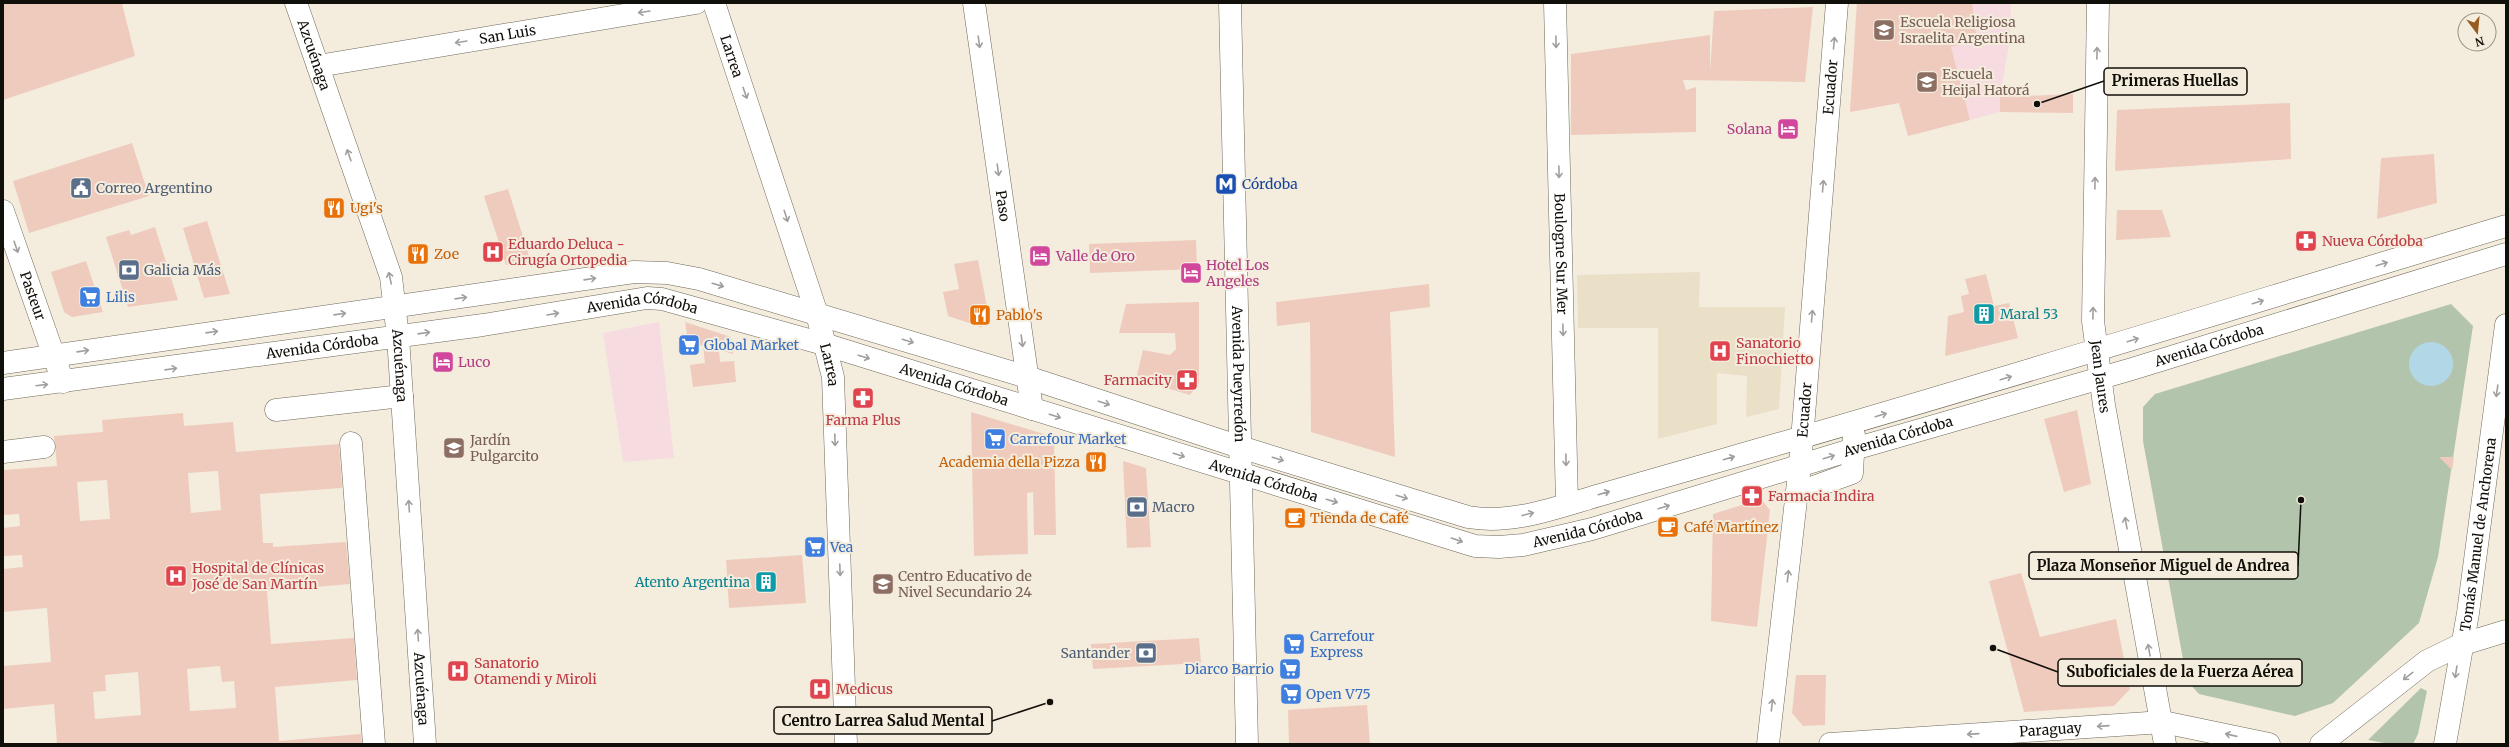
<svg xmlns="http://www.w3.org/2000/svg" width="2509" height="747" font-family="Merriweather,serif">
  <style>
    .built { fill: #eae0c8 }
    .education { fill: #f6dce1 }
    .green { fill: #b3c4ac }
    .water { fill: #b2d8e8 }
    .building { fill: #efcbbd; fill-rule: evenodd }
    .lines { fill: none; stroke-linecap: round; stroke-linejoin: round }
    .minor-casing { stroke: #6e685a; stroke-width: 23 }
    .major-casing { stroke: #6e685a; stroke-width: 23 }
    .minor { stroke: #fff; stroke-width: 22 }
    .major { stroke: #fff; stroke-width: 22 }
    .oneway { stroke: #a09f9d }
    .labels { text-anchor: middle; stroke-width: 4; stroke-linejoin: round; paint-order: stroke }
    .education-label { font-size: 14px; fill: #785e54; stroke: #f4eddd; text-anchor: start }
    .street-label { font-size: 14px; fill: #110f09; stroke: #f4eddd }
    .hotel-label { font-size: 14px; fill: #b23c85; stroke: #f4eddd; text-anchor: start }
    .transit-label { font-size: 14px; fill: #164399; stroke: #f4eddd; text-anchor: start }
    .service-label { font-size: 14px; fill: #4e5e75; stroke: #f4eddd; text-anchor: start }
    .food-label { font-size: 14px; fill: #c56008; stroke: #f4eddd; text-anchor: start }
    .health-label { font-size: 14px; fill: #be3a42; stroke: #f4eddd; text-anchor: start }
    .shop-label { font-size: 14px; fill: #366cbe; stroke: #f4eddd; text-anchor: start }
    .culture-label { font-size: 14px; fill: #0d838f; stroke: #f4eddd; text-anchor: start }
    .leader { fill: none; stroke: #110f09; stroke-width: 1.5 }
    .callout-dot { fill: #110f09; stroke: #f4eddd; stroke-width: 1.5 }
    .callout { fill: #f4eddd; stroke: #110f09; stroke-width: 1.5 }
    .callout-label { font-size: 15px; text-anchor: middle; font-weight: bold; fill: #110f09 }
  </style>
  <rect width="100%" height="100%" fill="#f4eddd"/>
  <!-- built -->
  <path class="built" d="M 1700,272 L 1699,307 L 1785,307 L 1779,409 L 1746,417 L 1747,376 L 1717,373 L 1717,424 L 1658,439 L 1658,328 L 1578,328 L 1577,275 Z"/>
  <!-- education -->
  <path class="education" d="M 1857,3 L 2011,3 L 2010,39 L 2000,97 L 2000,112 L 1908,136 L 1899,103 L 1850,112 L 1853,67 L 1977,41 L 1974,21 L 1854,39 Z
    M 659,322 L 674,458 L 623,462 L 603,333 Z"/>
  <!-- green -->
  <path class="green" d="M 2451,304 L 2473,326 L 2438,557 L 2419,623 L 2333,703 L 2295,716 L 2199,694 L 2187,681 L 2143,441 L 2143,407 L 2155,394 Z
    M 2421,688 L 2427,691 L 2418,734 L 2413,744 L 2390,744 L 2368,740 Z"/>
  <!-- water -->
  <path class="water" d="M2409 364a22 22 0 1 1 44 0a22 22 0 1 1-44 0Z"/>
  <!-- building -->
  <path class="building" d="M 3,3 L 122,3 L 135,56 L 3,100 Z
    M 1857,3 L 1972,3 L 1977,41 L 1951,47 L 1970,120 L 1908,136 L 1899,103 L 1850,112 Z
    M 1813,7 L 1805,82 L 1683,80 L 1686,90 L 1696,87 L 1696,132 L 1571,135 L 1571,54 L 1710,35 L 1710,72 L 1714,11 Z
    M 2073,94 L 2073,113 L 2000,112 L 2000,97 Z
    M 2290,103 L 2291,159 L 2115,171 L 2117,110 Z
    M 132,143 L 149,196 L 29,233 L 13,181 Z
    M 2434,154 L 2437,203 L 2377,219 L 2381,158 Z
    M 508,189 L 531,262 L 506,265 L 484,196 Z
    M 2117,210 L 2162,210 L 2171,237 L 2116,240 Z
    M 207,221 L 230,294 L 204,298 L 183,228 Z
    M 155,227 L 178,300 L 128,307 L 106,237 L 129,230 L 131,235 Z
    M 1196,240 L 1197,269 L 1090,273 L 1089,244 Z
    M 978,260 L 990,322 L 981,327 L 948,316 L 943,292 L 959,289 L 954,264 Z
    M 86,261 L 103,312 L 72,317 L 64,312 L 51,272 Z
    M 1986,274 L 1994,306 L 2009,303 L 2018,338 L 1945,356 L 1948,316 L 1964,312 L 1961,296 L 1969,294 L 1965,279 Z
    M 1429,284 L 1430,307 L 1390,312 L 1395,457 L 1311,432 L 1310,322 L 1277,326 L 1276,302 Z
    M 1199,302 L 1199,383 L 1190,395 L 1136,379 L 1143,350 L 1170,355 L 1176,349 L 1175,333 L 1119,333 L 1126,304 Z
    M 685,322 L 731,337 L 733,354 L 719,350 L 720,362 L 734,361 L 736,382 L 693,387 L 690,365 L 705,363 L 703,346 L 688,341 Z
    M 2077,410 L 2091,484 L 2064,492 L 2044,419 Z
    M 971,412 L 1054,437 L 1056,535 L 1034,535 L 1033,492 L 1027,493 L 1028,554 L 974,556 Z
    M 183,413 L 184,426 L 233,422 L 236,452 L 339,444 L 342,488 L 260,494 L 263,543 L 273,543 L 273,547 L 346,542 L 350,584 L 267,591 L 271,644 L 354,638 L 357,680 L 275,687 L 279,741 L 361,734 L 362,744 L 57,744 L 54,704 L 3,709 L 3,666 L 51,662 L 47,608 L 3,612 L 3,569 L 23,567 L 22,555 L 3,556 L 3,528 L 20,526 L 19,514 L 3,515 L 3,470 L 57,466 L 54,436 L 103,432 L 102,420 ZM 218,471 L 221,510 L 191,513 L 188,473 ZM 107,480 L 110,519 L 80,521 L 77,482 ZM 220,666 L 222,682 L 234,681 L 236,708 L 190,711 L 187,669 ZM 138,672 L 141,715 L 95,719 L 93,692 L 106,691 L 105,675 Z
    M 2439,457 L 2454,457 L 2452,470 Z
    M 1123,461 L 1146,468 L 1151,547 L 1127,548 Z
    M 1761,499 L 1770,510 L 1757,627 L 1711,621 L 1713,514 Z
    M 802,555 L 806,603 L 729,608 L 726,560 Z
    M 2021,573 L 2040,637 L 2116,619 L 2130,689 L 2114,706 L 2024,712 L 1989,581 Z
    M 1199,638 L 1201,663 L 1093,669 L 1091,644 Z
    M 1796,675 L 1826,675 L 1825,725 L 1803,726 L 1792,713 Z
    M 1367,705 L 1370,744 L 1289,744 L 1288,710 Z"/>
  <g class="lines">
    <!-- minor casing -->
    <g class="minor-casing">
      <g id="minor">
        <path id="s1" d="M 296,3 L 391,277 L 398,337 L 425,744"/>
        <path id="s2" d="M 714,3 L 817,314 L 833,377 L 846,744"/>
        <path id="s3" d="M 974,3 L 1032,409"/>
        <path id="s4" d="M 1555,3 L 1567,504"/>
        <path id="s5" d="M 2098,3 L 2093,321 L 2104,405 L 2165,744"/>
        <path id="s6" d="M 318,66 L 696,3"/>
        <path id="s7" d="M 3,211 L 63,382"/>
        <path id="s8" d="M 3,389 L 483,325 L 647,298 L 662,299 L 827,345 L 1475,546 L 1499,547 L 1523,545 L 1592,529 L 1854,449 L 2132,369 L 2506,254"/>
        <path d="M 276,410 L 402,396"/>
        <path d="M 351,443 L 374,744"/>
        <path d="M 3,452 L 44,447"/>
        <path d="M 1797,493 L 1852,473 L 1854,435"/>
        <path id="s9" d="M 1768,744 L 1800,465 L 1837,3"/>
        <path id="s10" d="M 1830,744 L 2163,722 L 2269,744"/>
        <path d="M 2321,744 L 2427,661 L 2460,645 L 2506,631"/>
        <path id="s11" d="M 2445,744 L 2468,613 L 2506,325"/>
      </g>
    </g>
    <!-- major casing -->
    <g class="major-casing">
      <g id="major">
        <path id="s12" d="M 1230,3 L 1247,744"/>
        <path d="M 3,363 L 634,272 L 667,273 L 699,279 L 1027,377 L 1240,447 L 1468,517 C 1512,525 1558,507 1600,495 C 1642,483 1684,471 1726,459 C 1987,385 2246,304 2506,226"/>
      </g>
    </g>
    <!-- minor -->
    <use href="#minor" class="minor"/>
    <!-- major -->
    <use href="#major" class="major"/>
  </g>
  <!-- one-way arrows -->
  <defs><path id="oneway-shaft" d="M-6 0H5M1.5-3L5.5 0L1.5 3" fill="none" stroke-width="1.6" stroke-linecap="round" stroke-linejoin="round"/></defs>
  <g class="oneway">
    <use href="#oneway-shaft" transform="translate(644 12) rotate(171)"/>
    <use href="#oneway-shaft" transform="translate(461 42) rotate(171)"/>
    <use href="#oneway-shaft" transform="translate(979 42) rotate(82)"/>
    <use href="#oneway-shaft" transform="translate(1556 42) rotate(89)"/>
    <use href="#oneway-shaft" transform="translate(1834 43) rotate(-85)"/>
    <use href="#oneway-shaft" transform="translate(2097 53) rotate(-89)"/>
    <use href="#oneway-shaft" transform="translate(745 93) rotate(71)"/>
    <use href="#oneway-shaft" transform="translate(349 155) rotate(-109)"/>
    <use href="#oneway-shaft" transform="translate(998 170) rotate(82)"/>
    <use href="#oneway-shaft" transform="translate(1559 172) rotate(89)"/>
    <use href="#oneway-shaft" transform="translate(2095 183) rotate(-89)"/>
    <use href="#oneway-shaft" transform="translate(1823 186) rotate(-85)"/>
    <use href="#oneway-shaft" transform="translate(786 216) rotate(72)"/>
    <use href="#oneway-shaft" transform="translate(16 247) rotate(71)"/>
    <use href="#oneway-shaft" transform="translate(2382 264) rotate(-17)"/>
    <use href="#oneway-shaft" transform="translate(390 278) rotate(-102)"/>
    <use href="#oneway-shaft" transform="translate(590 279) rotate(-8)"/>
    <use href="#oneway-shaft" transform="translate(718 285) rotate(16)"/>
    <use href="#oneway-shaft" transform="translate(461 298) rotate(-8)"/>
    <use href="#oneway-shaft" transform="translate(2258 302) rotate(-17)"/>
    <use href="#oneway-shaft" transform="translate(2093 313) rotate(-89)"/>
    <use href="#oneway-shaft" transform="translate(340 314) rotate(-8)"/>
    <use href="#oneway-shaft" transform="translate(553 314) rotate(-10)"/>
    <use href="#oneway-shaft" transform="translate(1812 316) rotate(-85)"/>
    <use href="#oneway-shaft" transform="translate(1563 330) rotate(89)"/>
    <use href="#oneway-shaft" transform="translate(212 332) rotate(-8)"/>
    <use href="#oneway-shaft" transform="translate(424 333) rotate(-8)"/>
    <use href="#oneway-shaft" transform="translate(2133 340) rotate(-17)"/>
    <use href="#oneway-shaft" transform="translate(908 341) rotate(17)"/>
    <use href="#oneway-shaft" transform="translate(1022 341) rotate(82)"/>
    <use href="#oneway-shaft" transform="translate(83 351) rotate(-8)"/>
    <use href="#oneway-shaft" transform="translate(864 357) rotate(17)"/>
    <use href="#oneway-shaft" transform="translate(171 369) rotate(-8)"/>
    <use href="#oneway-shaft" transform="translate(2006 378) rotate(-17)"/>
    <use href="#oneway-shaft" transform="translate(42 385) rotate(-7)"/>
    <use href="#oneway-shaft" transform="translate(2497 391) rotate(98)"/>
    <use href="#oneway-shaft" transform="translate(1104 403) rotate(18)"/>
    <use href="#oneway-shaft" transform="translate(1881 415) rotate(-17)"/>
    <use href="#oneway-shaft" transform="translate(1055 416) rotate(18)"/>
    <use href="#oneway-shaft" transform="translate(835 440) rotate(88)"/>
    <use href="#oneway-shaft" transform="translate(1179 455) rotate(18)"/>
    <use href="#oneway-shaft" transform="translate(1829 457) rotate(-17)"/>
    <use href="#oneway-shaft" transform="translate(1729 458) rotate(-16)"/>
    <use href="#oneway-shaft" transform="translate(1278 459) rotate(17)"/>
    <use href="#oneway-shaft" transform="translate(1566 460) rotate(89)"/>
    <use href="#oneway-shaft" transform="translate(1604 493) rotate(-16)"/>
    <use href="#oneway-shaft" transform="translate(1402 497) rotate(17)"/>
    <use href="#oneway-shaft" transform="translate(1332 501) rotate(16)"/>
    <use href="#oneway-shaft" transform="translate(409 506) rotate(-94)"/>
    <use href="#oneway-shaft" transform="translate(1664 507) rotate(-17)"/>
    <use href="#oneway-shaft" transform="translate(1528 514) rotate(-14)"/>
    <use href="#oneway-shaft" transform="translate(2126 523) rotate(-100)"/>
    <use href="#oneway-shaft" transform="translate(1457 540) rotate(19)"/>
    <use href="#oneway-shaft" transform="translate(840 570) rotate(88)"/>
    <use href="#oneway-shaft" transform="translate(1788 576) rotate(-83)"/>
    <use href="#oneway-shaft" transform="translate(418 635) rotate(-94)"/>
    <use href="#oneway-shaft" transform="translate(2149 650) rotate(-100)"/>
    <use href="#oneway-shaft" transform="translate(2456 672) rotate(99)"/>
    <use href="#oneway-shaft" transform="translate(2408 676) rotate(142)"/>
    <use href="#oneway-shaft" transform="translate(1772 705) rotate(-83)"/>
    <use href="#oneway-shaft" transform="translate(2103 726) rotate(176)"/>
    <use href="#oneway-shaft" transform="translate(1973 734) rotate(176)"/>
    <use href="#oneway-shaft" transform="translate(2231 735) rotate(-167)"/>
  </g>
  <!-- icons -->
  <defs>
    <g id="school-square" transform="scale(1.15)"><rect x="-9" y="-9" width="18" height="18" rx="4" fill="#8d6e63" stroke="#f4eddd"/><path d="M0-5L7-2L0 1L-7-2ZM-4 1L0 2.5L4 1V4Q0 6-4 4Z" fill="#fff"/></g>
    <g id="hotel-square" transform="scale(1.15)"><rect x="-9" y="-9" width="18" height="18" rx="4" fill="#d1479c" stroke="#f4eddd"/><path d="M-6-4.5h1.5V1H6V5H4.5V3h-9V5H-6ZM-4 0a1.8 1.8 0 1 1 3.6 0ZM.5 0V-2.5h3Q6-2.5 6 0Z" fill="#fff"/></g>
    <g id="metro-square" transform="scale(1.15)"><rect x="-9" y="-9" width="18" height="18" rx="4" fill="#1a4fb4" stroke="#f4eddd"/><path d="M-5.5 5V-5H-3L0 0L3-5H5.5V5H3V-.5L0 4L-3-.5V5Z" fill="#fff"/></g>
    <g id="civic-square" transform="scale(1.15)"><rect x="-9" y="-9" width="18" height="18" rx="4" fill="#5c6f8a" stroke="#f4eddd"/><path d="M-.6-6.5H3V-4.5H.6V-3L4-1V1h2V6H-6V1h2V-1L-.6-3ZM-1.2 2.5V6h2.4V2.5Z" fill="#fff"/></g>
    <g id="restaurant-square" transform="scale(1.15)"><rect x="-9" y="-9" width="18" height="18" rx="4" fill="#e8710a" stroke="#f4eddd"/><path d="M-5-6h1v4h1v-4h1v4h1v-4h1v5L-1.5 .5V6h-2V.5L-5-1ZM5-6V6H3V1.5H1.5Q1.5-4 5-6Z" fill="#fff"/></g>
    <g id="pharmacy-square" transform="scale(1.15)"><rect x="-9" y="-9" width="18" height="18" rx="4" fill="#e0444e" stroke="#f4eddd"/><path d="M-2-6h4v4h4v4h-4v4h-4v-4h-4v-4h4Z" fill="#fff"/></g>
    <g id="hospital-square" transform="scale(1.15)"><rect x="-9" y="-9" width="18" height="18" rx="4" fill="#e0444e" stroke="#f4eddd"/><path d="M-5-5h3v3.5h4V-5h3V5h-3V1.5h-4V5h-3Z" fill="#fff"/></g>
    <g id="bank-square" transform="scale(1.15)"><rect x="-9" y="-9" width="18" height="18" rx="4" fill="#5c6f8a" stroke="#f4eddd"/><path d="M-6-4H6V4H-6ZM0-2.3a2.3 2.3 0 1 0 0 4.6a2.3 2.3 0 1 0 0-4.6Z" fill="#fff"/></g>
    <g id="supermarket-square" transform="scale(1.15)"><rect x="-9" y="-9" width="18" height="18" rx="4" fill="#3f7fe0" stroke="#f4eddd"/><path d="M-6-5.5h2.5l.6 2H6L4.5 2H-2.5L-4.4-4H-6ZM-1.5 3.2a1.3 1.3 0 1 0 .1 0ZM3 3.2a1.3 1.3 0 1 0 .1 0Z" fill="#fff"/></g>
    <g id="building-square" transform="scale(1.15)"><rect x="-9" y="-9" width="18" height="18" rx="4" fill="#0f9aa8" stroke="#f4eddd"/><path d="M-4-6H4V6H1V3H-1V6H-4ZM-2.5-4.3h1.7v1.8h-1.7ZM.8-4.3h1.7v1.8H.8ZM-2.5-1h1.7V.8h-1.7ZM.8-1h1.7V.8H.8Z" fill="#fff"/></g>
    <g id="cafe-square" transform="scale(1.15)"><rect x="-9" y="-9" width="18" height="18" rx="4" fill="#e8710a" stroke="#f4eddd"/><path d="M-5.5-4.5H6V0H3Q3 3.5 0 3.5H-2.5Q-5.5 3.5-5.5 0ZM3-3.2v2h1.7v-2ZM-6 4.5H4V6H-6Z" fill="#fff"/></g>
  </defs>
  <g fill-rule="evenodd">
    <use href="#school-square" x="1884" y="30"/>
    <use href="#school-square" x="1927" y="82"/>
    <use href="#hotel-square" x="1788" y="129"/>
    <use href="#metro-square" x="1226" y="184"/>
    <use href="#civic-square" x="81" y="188"/>
    <use href="#restaurant-square" x="334" y="208"/>
    <use href="#pharmacy-square" x="2306" y="241"/>
    <use href="#hospital-square" x="493" y="252"/>
    <use href="#restaurant-square" x="418" y="254"/>
    <use href="#hotel-square" x="1040" y="256"/>
    <use href="#bank-square" x="129" y="270"/>
    <use href="#hotel-square" x="1191" y="273"/>
    <use href="#supermarket-square" x="90" y="297"/>
    <use href="#building-square" x="1984" y="314"/>
    <use href="#restaurant-square" x="980" y="315"/>
    <use href="#supermarket-square" x="689" y="345"/>
    <use href="#hospital-square" x="1720" y="351"/>
    <use href="#hotel-square" x="443" y="362"/>
    <use href="#pharmacy-square" x="1187" y="380"/>
    <use href="#pharmacy-square" x="863" y="398"/>
    <use href="#supermarket-square" x="995" y="439"/>
    <use href="#school-square" x="454" y="448"/>
    <use href="#restaurant-square" x="1096" y="462"/>
    <use href="#pharmacy-square" x="1752" y="496"/>
    <use href="#bank-square" x="1137" y="507"/>
    <use href="#cafe-square" x="1295" y="518"/>
    <use href="#cafe-square" x="1668" y="527"/>
    <use href="#supermarket-square" x="815" y="547"/>
    <use href="#hospital-square" x="176" y="576"/>
    <use href="#building-square" x="766" y="582"/>
    <use href="#school-square" x="883" y="584"/>
    <use href="#supermarket-square" x="1294" y="644"/>
    <use href="#bank-square" x="1146" y="653"/>
    <use href="#supermarket-square" x="1290" y="669"/>
    <use href="#hospital-square" x="458" y="671"/>
    <use href="#hospital-square" x="820" y="689"/>
    <use href="#supermarket-square" x="1291" y="694"/>
  </g>
  <g class="labels">
    <!-- education labels -->
    <g class="education-label">
      <text x="1900" y="27">Escuela Religiosa<tspan x="1900" dy="16">Israelita Argentina</tspan></text>
      <text x="1942" y="79">Escuela<tspan x="1942" dy="16">Heijal Hatorá</tspan></text>
      <text x="470" y="445">Jardín<tspan x="470" dy="16">Pulgarcito</tspan></text>
      <text x="898" y="581">Centro Educativo de<tspan x="898" dy="16">Nivel Secundario 24</tspan></text>
    </g>
    <!-- street labels -->
    <g class="street-label">
      <text dy="5" stroke="none"><textPath href="#s6" startOffset="192">San Luis</textPath></text>
      <text dy="5" stroke="none"><textPath href="#s1" startOffset="55">Azcuénaga</textPath></text>
      <text dy="5" stroke="none"><textPath href="#s2" startOffset="56">Larrea</textPath></text>
      <text dy="5" stroke="none"><textPath href="#s9" startOffset="660">Ecuador</textPath></text>
      <text dy="5" stroke="none"><textPath href="#s3" startOffset="205">Paso</textPath></text>
      <text dy="5" stroke="none"><textPath href="#s4" startOffset="251">Boulogne Sur Mer</textPath></text>
      <text dy="5" stroke="none"><textPath href="#s7" startOffset="90">Pasteur</textPath></text>
      <text dy="5" stroke="none"><textPath href="#s8" startOffset="646">Avenida Córdoba</textPath></text>
      <text dy="5" stroke="none"><textPath href="#s8" startOffset="2278">Avenida Córdoba</textPath></text>
      <text dy="5" stroke="none"><textPath href="#s8" startOffset="322">Avenida Córdoba</textPath></text>
      <text dy="5" stroke="none"><textPath href="#s2" startOffset="380">Larrea</textPath></text>
      <text dy="5" stroke="none"><textPath href="#s1" startOffset="379">Azcuénaga</textPath></text>
      <text dy="5" stroke="none"><textPath href="#s12" startOffset="371">Avenida Pueyrredón</textPath></text>
      <text dy="5" stroke="none"><textPath href="#s5" startOffset="374">Jean Jaures</textPath></text>
      <text dy="5" stroke="none"><textPath href="#s8" startOffset="970">Avenida Córdoba</textPath></text>
      <text dy="5" stroke="none"><textPath href="#s9" startOffset="336">Ecuador</textPath></text>
      <text dy="5" stroke="none"><textPath href="#s8" startOffset="1954">Avenida Córdoba</textPath></text>
      <text dy="5" stroke="none"><textPath href="#s8" startOffset="1294">Avenida Córdoba</textPath></text>
      <text dy="5" stroke="none"><textPath href="#s8" startOffset="1630">Avenida Córdoba</textPath></text>
      <text dy="5" stroke="none"><textPath href="#s11" startOffset="212">Tomás Manuel de Anchorena</textPath></text>
      <text dy="5" stroke="none"><textPath href="#s1" startOffset="703">Azcuénaga</textPath></text>
      <text dy="5" stroke="none"><textPath href="#s10" startOffset="221">Paraguay</textPath></text>
    </g>
    <!-- hotel labels -->
    <g class="hotel-label">
      <text x="1772" y="134" text-anchor="end">Solana</text>
      <text x="1056" y="261">Valle de Oro</text>
      <text x="1206" y="270">Hotel Los<tspan x="1206" dy="16">Angeles</tspan></text>
      <text x="458" y="367">Luco</text>
    </g>
    <!-- transit labels -->
    <g class="transit-label">
      <text x="1242" y="189">Córdoba</text>
    </g>
    <!-- service labels -->
    <g class="service-label">
      <text x="96" y="193">Correo Argentino</text>
      <text x="144" y="275">Galicia Más</text>
      <text x="1152" y="512">Macro</text>
      <text x="1130" y="658" text-anchor="end">Santander</text>
    </g>
    <!-- food labels -->
    <g class="food-label">
      <text x="350" y="213">Ugi's</text>
      <text x="434" y="259">Zoe</text>
      <text x="996" y="320">Pablo's</text>
      <text x="1080" y="467" text-anchor="end">Academia della Pizza</text>
      <text x="1310" y="523">Tienda de Café</text>
      <text x="1684" y="532">Café Martínez</text>
    </g>
    <!-- health labels -->
    <g class="health-label">
      <text x="2322" y="246">Nueva Córdoba</text>
      <text x="508" y="249">Eduardo Deluca -<tspan x="508" dy="16">Cirugía Ortopedia</tspan></text>
      <text x="1736" y="348">Sanatorio<tspan x="1736" dy="16">Finochietto</tspan></text>
      <text x="1172" y="385" text-anchor="end">Farmacity</text>
      <text x="863" y="425" text-anchor="middle">Farma Plus</text>
      <text x="1768" y="501">Farmacia Indira</text>
      <text x="192" y="573">Hospital de Clínicas<tspan x="192" dy="16">José de San Martín</tspan></text>
      <text x="474" y="668">Sanatorio<tspan x="474" dy="16">Otamendi y Miroli</tspan></text>
      <text x="836" y="694">Medicus</text>
    </g>
    <!-- shop labels -->
    <g class="shop-label">
      <text x="106" y="302">Lilis</text>
      <text x="704" y="350">Global Market</text>
      <text x="1010" y="444">Carrefour Market</text>
      <text x="830" y="552">Vea</text>
      <text x="1310" y="641">Carrefour<tspan x="1310" dy="16">Express</tspan></text>
      <text x="1274" y="674" text-anchor="end">Diarco Barrio</text>
      <text x="1306" y="699">Open V75</text>
    </g>
    <!-- culture labels -->
    <g class="culture-label">
      <text x="2000" y="319">Maral 53</text>
      <text x="750" y="587" text-anchor="end">Atento Argentina</text>
    </g>
  </g>
  <!-- callouts -->
  <path class="leader" d="M2037 104L2104 81M2301 500L2298 566M1993 648L2058 672M1050 702L992 721"/>
  <g class="callout-dot">
    <circle cx="2037" cy="104" r="4"/>
    <circle cx="2301" cy="500" r="4"/>
    <circle cx="1993" cy="648" r="4"/>
    <circle cx="1050" cy="702" r="4"/>
  </g>
  <g class="callout">
    <rect x="2104" y="68" width="143" height="27" rx="4"/>
    <rect x="2029" y="552" width="269" height="27" rx="4"/>
    <rect x="2058" y="659" width="244" height="27" rx="4"/>
    <rect x="774" y="707" width="218" height="27" rx="4"/>
  </g>
  <g class="callout-label">
    <text x="2175" y="86">Primeras Huellas</text>
    <text x="2163" y="571">Plaza Monseñor Miguel de Andrea</text>
    <text x="2180" y="677">Suboficiales de la Fuerza Aérea</text>
    <text x="883" y="726">Centro Larrea Salud Mental</text>
  </g>
  <!-- border -->
  <rect width="2509" height="747" fill="none" stroke="#110f09" stroke-width="8"/>
  <!-- north arrow -->
  <g transform="translate(2477 32) rotate(164)"><circle r="19" fill="#f4eddd" stroke="#999488"/>
  <path d="M0-3L7 15L0 10L-7 15Z" fill="#975a1f"/>
  <text y="-6" font-size="11" font-weight="bold" text-anchor="middle" fill="#110f09">N</text>
  </g>
</svg>
